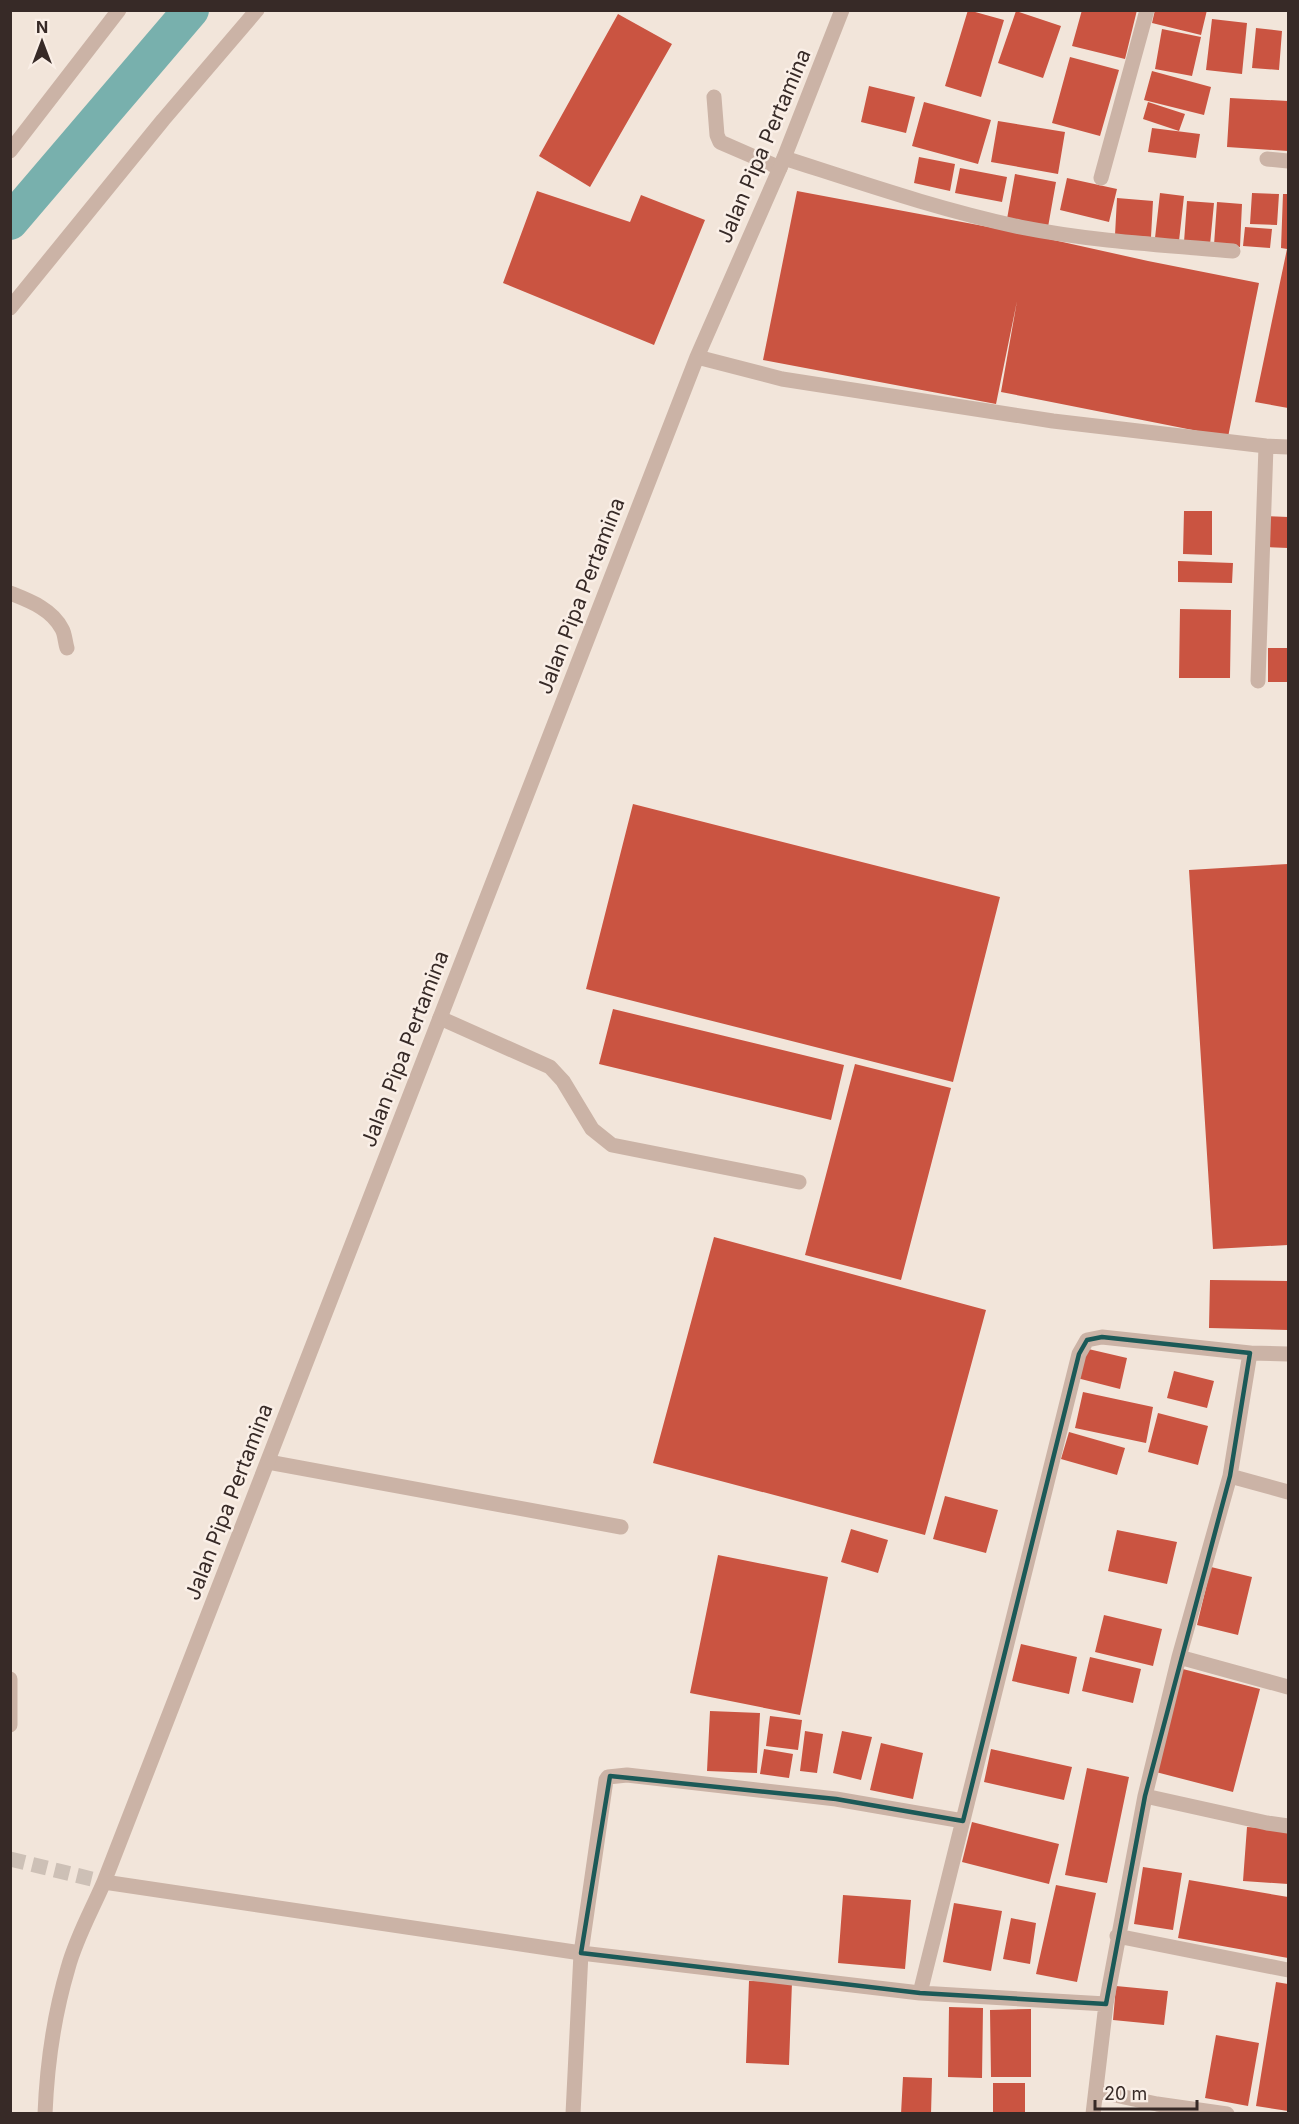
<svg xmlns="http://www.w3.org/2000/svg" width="1299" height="2124" font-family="Inter,sans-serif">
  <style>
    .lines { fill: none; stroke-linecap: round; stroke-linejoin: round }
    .canal { stroke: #78b0ad; stroke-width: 36 }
    .building { fill: #ca5441 }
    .street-tunnel { stroke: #cdc0b6; stroke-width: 15; stroke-dasharray: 15 8; stroke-linecap: butt }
    .lane { stroke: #cbb3a6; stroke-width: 15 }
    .street { stroke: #cbb3a6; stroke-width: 15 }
    .marked { fill: none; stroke: #1b5957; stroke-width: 4.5; stroke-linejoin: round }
    .labels { text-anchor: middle; stroke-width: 5; stroke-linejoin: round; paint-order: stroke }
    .street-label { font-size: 21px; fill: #372a27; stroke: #faefe7 }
  </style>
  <rect width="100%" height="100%" fill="#f2e5da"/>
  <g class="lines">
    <!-- canal -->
    <path class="canal" d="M 10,222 L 191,10"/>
  </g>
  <!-- building -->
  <path class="building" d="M 968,10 L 1004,20 L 981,97 L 945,86 Z
    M 1082,10 L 1137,10 L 1125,59 L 1072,46 Z
    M 1155,10 L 1207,10 L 1201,35 L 1152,23 Z
    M 1016,11 L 1061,26 L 1043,78 L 998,63 Z
    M 618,14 L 672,44 L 590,187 L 539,156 Z
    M 1212,19 L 1247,23 L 1242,74 L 1206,70 Z
    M 1256,28 L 1282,31 L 1279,70 L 1252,68 Z
    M 1162,29 L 1201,37 L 1192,76 L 1155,69 Z
    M 1070,57 L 1119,70 L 1100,136 L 1052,123 Z
    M 1152,71 L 1211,87 L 1204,115 L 1144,100 Z
    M 869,86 L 915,97 L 906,133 L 861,122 Z
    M 1230,98 L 1288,101 L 1288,151 L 1227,147 Z
    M 924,102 L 991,120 L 978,164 L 912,146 Z
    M 1148,102 L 1185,114 L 1179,131 L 1143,119 Z
    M 998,121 L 1065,132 L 1058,174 L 991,162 Z
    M 1152,128 L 1200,134 L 1196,158 L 1148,152 Z
    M 919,157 L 955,164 L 950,191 L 914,183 Z
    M 960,168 L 1007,177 L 1002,202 L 955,193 Z
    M 1015,174 L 1056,182 L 1048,227 L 1007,219 Z
    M 1067,178 L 1117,189 L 1109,222 L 1060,210 Z
    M 537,191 L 630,222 L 641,195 L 705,220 L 654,345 L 503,283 Z
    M 797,191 L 1031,235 L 1148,261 L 1259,283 L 1228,437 L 1001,392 L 1017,301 L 996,404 L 763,360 Z
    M 1160,193 L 1184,196 L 1179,241 L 1155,238 Z
    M 1252,193 L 1279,194 L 1277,225 L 1250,224 Z
    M 1283,194 L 1288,194 L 1288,408 L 1255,402 L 1287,249 L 1281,248 Z
    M 1117,198 L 1153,201 L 1151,237 L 1115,235 Z
    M 1187,201 L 1214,203 L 1210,245 L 1184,242 Z
    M 1217,202 L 1242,204 L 1240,247 L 1214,245 Z
    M 1245,227 L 1272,229 L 1270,248 L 1243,246 Z
    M 1184,511 L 1212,511 L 1212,555 L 1183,554 Z
    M 1264,516 L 1288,517 L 1288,548 L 1263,547 Z
    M 1178,561 L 1233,563 L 1232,583 L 1178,582 Z
    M 1180,609 L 1231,610 L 1230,678 L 1179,678 Z
    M 1268,648 L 1288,648 L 1288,682 L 1268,682 Z
    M 633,804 L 1000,897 L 953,1082 L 586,989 Z
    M 1288,864 L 1288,1245 L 1213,1249 L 1189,870 Z
    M 613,1009 L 844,1065 L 831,1120 L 599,1064 Z
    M 855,1064 L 951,1088 L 901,1280 L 805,1255 Z
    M 714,1237 L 986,1310 L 925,1535 L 653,1463 Z
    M 1210,1280 L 1288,1281 L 1288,1330 L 1209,1328 Z
    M 1084,1348 L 1127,1358 L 1120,1389 L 1077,1378 Z
    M 1174,1371 L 1214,1381 L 1207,1408 L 1167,1398 Z
    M 1083,1392 L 1153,1407 L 1146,1443 L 1075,1428 Z
    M 1158,1413 L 1208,1426 L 1198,1465 L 1148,1452 Z
    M 1069,1432 L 1125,1448 L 1117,1475 L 1061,1459 Z
    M 945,1496 L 998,1510 L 986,1553 L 933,1539 Z
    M 851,1529 L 888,1540 L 878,1573 L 841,1562 Z
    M 1117,1530 L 1177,1542 L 1167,1584 L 1108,1571 Z
    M 718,1555 L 828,1577 L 800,1715 L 690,1693 Z
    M 1211,1567 L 1252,1577 L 1238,1635 L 1197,1625 Z
    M 1104,1615 L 1162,1629 L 1153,1666 L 1095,1652 Z
    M 1021,1644 L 1077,1657 L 1069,1694 L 1012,1681 Z
    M 1090,1657 L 1141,1669 L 1133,1703 L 1082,1691 Z
    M 1179,1668 L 1260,1689 L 1233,1792 L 1152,1771 Z
    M 710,1711 L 760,1713 L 757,1773 L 707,1771 Z
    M 770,1716 L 802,1720 L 798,1750 L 766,1746 Z
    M 805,1731 L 823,1734 L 817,1773 L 800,1771 Z
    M 842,1731 L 872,1737 L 861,1780 L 833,1773 Z
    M 881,1743 L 923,1753 L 913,1799 L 870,1790 Z
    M 764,1749 L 793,1754 L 789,1778 L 760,1774 Z
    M 991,1749 L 1072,1767 L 1064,1800 L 984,1782 Z
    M 1087,1768 L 1129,1777 L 1107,1883 L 1065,1875 Z
    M 972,1822 L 1059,1844 L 1049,1884 L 962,1862 Z
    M 1247,1827 L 1288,1830 L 1288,1884 L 1243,1881 Z
    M 1143,1867 L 1182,1873 L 1173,1930 L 1134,1924 Z
    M 1189,1880 L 1288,1897 L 1288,1958 L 1178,1938 Z
    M 1056,1885 L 1096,1893 L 1077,1982 L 1036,1974 Z
    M 843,1895 L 911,1900 L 905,1969 L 838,1963 Z
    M 954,1903 L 1002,1911 L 991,1971 L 943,1962 Z
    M 1011,1918 L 1036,1923 L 1030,1964 L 1003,1959 Z
    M 749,1981 L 792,1982 L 789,2065 L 746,2063 Z
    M 1276,1982 L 1288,1984 L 1288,2111 L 1256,2106 Z
    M 1116,1986 L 1168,1991 L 1164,2025 L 1113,2020 Z
    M 949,2007 L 983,2008 L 982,2078 L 948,2077 Z
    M 1031,2009 L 1031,2077 L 991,2077 L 990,2010 Z
    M 1216,2035 L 1259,2043 L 1248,2106 L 1205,2098 Z
    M 903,2077 L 932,2078 L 931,2114 L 901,2114 Z
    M 993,2083 L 1025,2083 L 1025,2114 L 993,2114 Z"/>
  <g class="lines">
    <!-- street-tunnel -->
    <path class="street-tunnel" d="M 10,1859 L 104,1882"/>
    <!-- lane -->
    <path class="lane" d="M 714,97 L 717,135 L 720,142 L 780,168
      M 784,158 C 862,183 940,210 1020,227 C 1090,241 1162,245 1233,251
      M 10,593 C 30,601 52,609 62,629 C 65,634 65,642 67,648
      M 440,1018 L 550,1067 L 563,1081 L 592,1129 L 612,1145 L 799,1182
      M 268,1462 L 621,1527"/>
    <!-- street -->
    <path class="street" d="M 10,151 L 119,10
      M 1267,159 L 1288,161
      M 1101,178 L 1147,10
      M 10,308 L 163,120 L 257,10
      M 697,357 L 782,379 L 1053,421 L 1266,446 L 1288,447
      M 1258,681 L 1266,446
      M 1230,1476 L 1288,1492
      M 1179,1657 L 1288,1687
      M 10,1679 L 10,1725
      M 1145,1796 L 1267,1823 L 1288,1826
      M 104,1882 L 581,1953 L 920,1993 L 1106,2004 L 1093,2114
      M 1117,1936 L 1288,1970
      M 920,1993 L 1079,1354 L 1087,1340 L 1102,1337 L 1250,1353 L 1288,1354
      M 1106,2004 L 1145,1796 L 1179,1657 L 1230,1476 L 1250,1353
      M 1096,2091 L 1157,2104 L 1227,2114
      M 45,2114 C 47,2064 54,2015 68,1968 C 76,1938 92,1910 104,1882 L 697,357 L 780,168 L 842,10
      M 573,2114 L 581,1953 L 606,1780 L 608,1777 L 627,1775 L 836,1799 L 963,1821"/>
  </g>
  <!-- marked area -->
  <path class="marked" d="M 1102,1337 L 1250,1353 L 1230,1476 L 1145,1796 L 1106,2004 L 920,1993 L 581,1953 L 610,1776 L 836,1799 L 963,1821 L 1079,1354 L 1087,1340 Z"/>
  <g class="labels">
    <!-- street labels -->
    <g class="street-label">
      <text transform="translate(764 146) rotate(-67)" y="7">Jalan Pipa Pertamina</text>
      <text transform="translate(581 596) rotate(-69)" y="7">Jalan Pipa Pertamina</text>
      <text transform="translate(405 1049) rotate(-69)" y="7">Jalan Pipa Pertamina</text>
      <text transform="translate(229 1502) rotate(-69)" y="7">Jalan Pipa Pertamina</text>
    </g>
  </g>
  <!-- border -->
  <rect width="1299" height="2124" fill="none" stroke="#372a27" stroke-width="24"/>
  <!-- north arrow -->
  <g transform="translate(42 42)" stroke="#faefe7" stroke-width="4.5" paint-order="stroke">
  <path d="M0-4.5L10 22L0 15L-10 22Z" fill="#372a27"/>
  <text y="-9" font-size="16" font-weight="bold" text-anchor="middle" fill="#372a27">N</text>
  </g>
  <!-- scale -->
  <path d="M1095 2100v9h102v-9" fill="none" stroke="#372a27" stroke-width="3"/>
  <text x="1104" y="2100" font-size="18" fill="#372a27" stroke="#faefe7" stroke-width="4.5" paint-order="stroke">20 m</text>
</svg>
